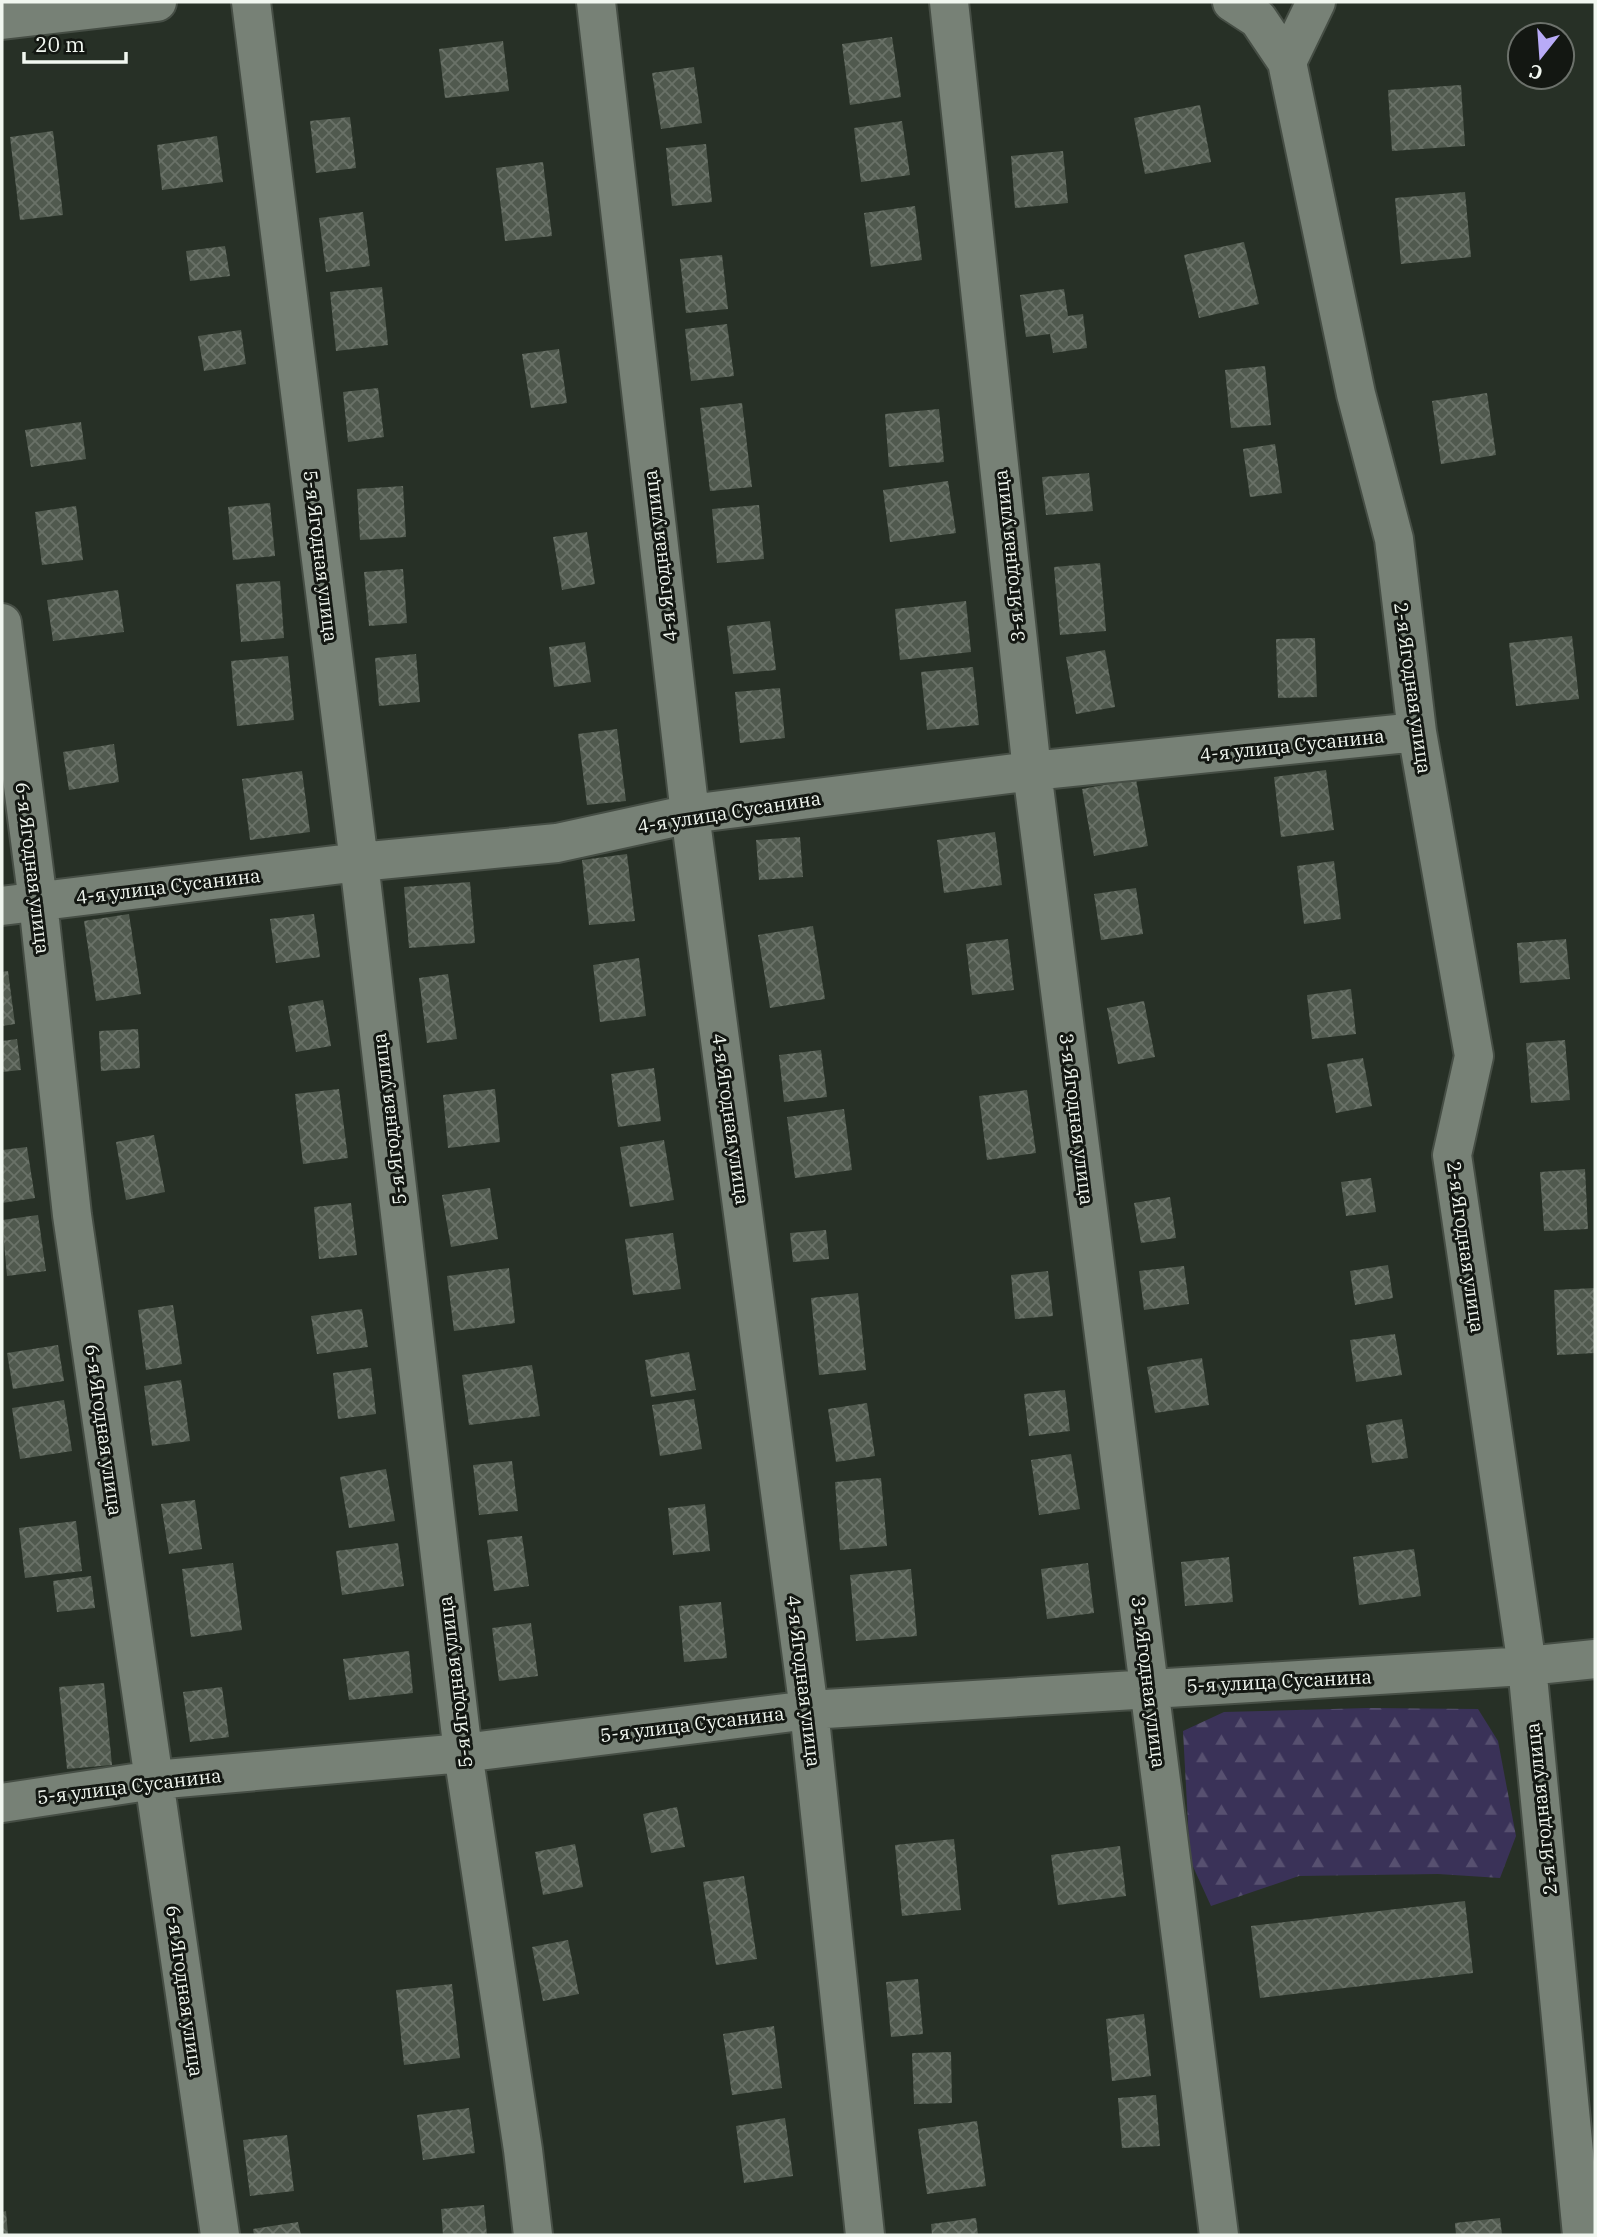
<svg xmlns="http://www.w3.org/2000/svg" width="1597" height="2237" font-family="'IBM Plex Serif',serif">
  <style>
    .forest { fill: url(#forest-firs) }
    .building { fill: url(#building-cross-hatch) }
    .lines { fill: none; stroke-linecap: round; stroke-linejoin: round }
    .street-casing { stroke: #464e45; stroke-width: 42 }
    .street { stroke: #778176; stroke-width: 38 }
    .labels { text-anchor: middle; stroke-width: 6; stroke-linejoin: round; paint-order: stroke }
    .street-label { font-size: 19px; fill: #f1f7f0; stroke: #131712 }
  </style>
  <defs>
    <pattern id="forest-firs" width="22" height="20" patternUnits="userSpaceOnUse" patternTransform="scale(1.75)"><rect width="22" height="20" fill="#3a3258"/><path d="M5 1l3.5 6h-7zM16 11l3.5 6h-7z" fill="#575070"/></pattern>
    <pattern id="building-cross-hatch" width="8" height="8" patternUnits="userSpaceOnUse" patternTransform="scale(1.75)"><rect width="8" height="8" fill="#50594e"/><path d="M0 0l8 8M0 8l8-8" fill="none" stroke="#6a7268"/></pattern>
  </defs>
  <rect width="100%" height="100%" fill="#273026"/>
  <!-- forest -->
  <path class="forest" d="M 1368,1708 L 1478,1709 L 1498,1741 L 1516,1836 L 1500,1878 L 1438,1874 L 1299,1876 L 1211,1906 L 1190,1860 L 1183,1731 L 1224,1712 Z"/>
  <!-- building -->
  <path class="building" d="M 892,37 L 901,97 L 850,105 L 842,44 Z
    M 503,41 L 509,91 L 445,98 L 439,49 Z
    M 694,67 L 702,123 L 661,129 L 652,73 Z
    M 1461,85 L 1465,146 L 1392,151 L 1388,90 Z
    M 1200,105 L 1211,162 L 1145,174 L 1134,118 Z
    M 350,117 L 356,168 L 316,173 L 310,121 Z
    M 902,121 L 910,175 L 861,182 L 854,128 Z
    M 53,131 L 63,215 L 20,220 L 10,137 Z
    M 217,136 L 223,182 L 162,190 L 157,145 Z
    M 706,144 L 712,202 L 672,206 L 666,148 Z
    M 1063,151 L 1068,203 L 1015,208 L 1011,156 Z
    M 543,162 L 552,236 L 505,241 L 496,168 Z
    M 1465,192 L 1471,257 L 1401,264 L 1395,198 Z
    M 915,206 L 922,260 L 871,267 L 864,213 Z
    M 363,212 L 370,266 L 326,272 L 319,218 Z
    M 1244,242 L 1259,304 L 1199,318 L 1184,255 Z
    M 225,246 L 230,276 L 190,281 L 186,251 Z
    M 722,255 L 728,309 L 686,313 L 680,259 Z
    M 382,287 L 388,345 L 336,351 L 330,292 Z
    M 1064,289 L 1068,316 L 1083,314 L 1087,348 L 1053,353 L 1050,334 L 1026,337 L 1020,295 Z
    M 727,324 L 734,376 L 691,381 L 685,329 Z
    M 241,330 L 246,364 L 204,371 L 198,336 Z
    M 559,349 L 567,403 L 531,408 L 522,354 Z
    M 1265,366 L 1271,425 L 1231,428 L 1225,370 Z
    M 378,388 L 384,437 L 348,442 L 343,392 Z
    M 1487,393 L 1496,455 L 1441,464 L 1432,401 Z
    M 742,403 L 752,487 L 710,491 L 700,408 Z
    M 939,409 L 944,462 L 889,467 L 885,414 Z
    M 81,422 L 86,459 L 31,467 L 25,430 Z
    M 1275,444 L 1282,493 L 1250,497 L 1243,449 Z
    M 1089,473 L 1093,511 L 1046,515 L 1042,477 Z
    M 948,481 L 956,533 L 890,542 L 883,490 Z
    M 403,486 L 406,537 L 360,540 L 357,489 Z
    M 270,503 L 275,556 L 233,560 L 228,507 Z
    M 759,505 L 764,559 L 717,563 L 712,509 Z
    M 76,506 L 83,560 L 42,565 L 35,512 Z
    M 587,532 L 595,584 L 562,590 L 553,537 Z
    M 1100,563 L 1106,631 L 1060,635 L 1054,567 Z
    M 403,569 L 407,623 L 369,626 L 364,572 Z
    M 280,581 L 284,638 L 241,642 L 236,584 Z
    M 118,590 L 124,632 L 53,641 L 47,600 Z
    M 966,601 L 971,652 L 900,660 L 895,609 Z
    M 770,621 L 776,670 L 733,674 L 727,626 Z
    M 1572,636 L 1579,699 L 1516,706 L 1509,643 Z
    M 1315,638 L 1317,697 L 1278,698 L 1276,639 Z
    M 585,642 L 591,682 L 554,687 L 549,647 Z
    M 1105,650 L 1115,707 L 1076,714 L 1066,657 Z
    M 416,654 L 420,702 L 379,706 L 375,658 Z
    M 288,656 L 294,720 L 237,726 L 231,661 Z
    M 973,667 L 979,725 L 927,730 L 921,672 Z
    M 780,688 L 785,738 L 740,743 L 735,692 Z
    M 617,729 L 626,801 L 587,805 L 578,734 Z
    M 114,744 L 119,782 L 69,790 L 63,752 Z
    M 1326,770 L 1334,830 L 1281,837 L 1274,777 Z
    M 302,771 L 310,832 L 250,840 L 242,779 Z
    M 1136,779 L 1148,846 L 1094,856 L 1082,789 Z
    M 995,832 L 1002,885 L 944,893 L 937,840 Z
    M 800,837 L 803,877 L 759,880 L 756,840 Z
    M 627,854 L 635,921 L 589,925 L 582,860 Z
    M 1334,861 L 1341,919 L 1304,924 L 1297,866 Z
    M 470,882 L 475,943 L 409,948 L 404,887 Z
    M 1136,888 L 1143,934 L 1101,940 L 1094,894 Z
    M 129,914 L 141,994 L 96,1001 L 84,921 Z
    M 314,914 L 320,957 L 276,963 L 270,919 Z
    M 813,926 L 825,999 L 770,1008 L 758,935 Z
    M 1008,939 L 1014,990 L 972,995 L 966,944 Z
    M 1566,939 L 1570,979 L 1520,983 L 1517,943 Z
    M 639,958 L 646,1016 L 600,1022 L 593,965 Z
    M 8,971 L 15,1024 L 2,1026 L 2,972 Z
    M 448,974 L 457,1039 L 427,1043 L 419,978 Z
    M 1351,989 L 1356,1034 L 1312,1039 L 1307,995 Z
    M 323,1000 L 331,1046 L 296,1052 L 288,1006 Z
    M 1144,1001 L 1155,1057 L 1118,1064 L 1107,1008 Z
    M 138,1029 L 140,1068 L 101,1071 L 99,1031 Z
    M 17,1039 L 21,1070 L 2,1072 L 2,1041 Z
    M 1565,1040 L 1570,1100 L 1531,1103 L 1526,1043 Z
    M 821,1050 L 827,1097 L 784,1102 L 779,1055 Z
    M 1363,1058 L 1372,1106 L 1336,1113 L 1327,1064 Z
    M 654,1068 L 661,1121 L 618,1127 L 611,1074 Z
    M 339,1089 L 348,1158 L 303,1164 L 295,1094 Z
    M 495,1089 L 500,1142 L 448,1148 L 443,1095 Z
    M 1027,1090 L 1036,1153 L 987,1160 L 979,1096 Z
    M 844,1109 L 852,1170 L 795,1178 L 787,1117 Z
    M 154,1135 L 165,1192 L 126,1200 L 116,1142 Z
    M 664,1140 L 674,1200 L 630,1207 L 620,1147 Z
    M 27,1147 L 35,1198 L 2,1203 L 2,1150 Z
    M 1585,1169 L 1588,1229 L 1544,1231 L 1540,1172 Z
    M 1371,1178 L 1376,1212 L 1346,1216 L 1341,1182 Z
    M 490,1188 L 498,1239 L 451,1247 L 442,1195 Z
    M 1170,1197 L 1176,1238 L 1141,1243 L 1134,1203 Z
    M 351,1203 L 357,1255 L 319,1259 L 314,1207 Z
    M 38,1215 L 46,1271 L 7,1276 L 2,1220 Z
    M 826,1230 L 829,1259 L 793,1262 L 790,1233 Z
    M 673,1233 L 681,1289 L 633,1295 L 625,1239 Z
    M 1388,1265 L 1393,1298 L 1355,1305 L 1350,1271 Z
    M 1184,1266 L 1189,1304 L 1144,1310 L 1139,1271 Z
    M 509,1268 L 515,1323 L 454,1331 L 447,1276 Z
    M 1048,1271 L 1053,1316 L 1015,1319 L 1011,1275 Z
    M 1595,1288 L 1595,1353 L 1557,1355 L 1554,1290 Z
    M 858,1293 L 866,1370 L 819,1375 L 811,1298 Z
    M 173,1305 L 182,1364 L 146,1370 L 138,1310 Z
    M 362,1309 L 368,1347 L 317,1354 L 311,1316 Z
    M 1395,1334 L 1402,1375 L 1356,1382 L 1350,1340 Z
    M 58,1345 L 64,1381 L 13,1389 L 7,1353 Z
    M 689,1352 L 696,1390 L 651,1397 L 645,1360 Z
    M 1202,1358 L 1209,1405 L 1155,1413 L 1147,1367 Z
    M 532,1365 L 540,1416 L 469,1425 L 462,1375 Z
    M 371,1368 L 376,1414 L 338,1419 L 333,1373 Z
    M 181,1380 L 190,1441 L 152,1446 L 144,1386 Z
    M 1065,1390 L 1070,1431 L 1029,1436 L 1024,1394 Z
    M 694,1399 L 702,1449 L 660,1456 L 652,1405 Z
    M 64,1400 L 72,1451 L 20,1459 L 12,1408 Z
    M 867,1403 L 875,1456 L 836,1462 L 828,1409 Z
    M 1402,1419 L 1408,1458 L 1372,1463 L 1366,1425 Z
    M 1071,1454 L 1080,1509 L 1039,1515 L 1031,1460 Z
    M 512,1461 L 518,1511 L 479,1515 L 473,1465 Z
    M 386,1469 L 395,1521 L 349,1528 L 340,1477 Z
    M 881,1478 L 887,1546 L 840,1550 L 835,1482 Z
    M 195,1500 L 202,1549 L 169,1554 L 161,1504 Z
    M 705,1504 L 710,1551 L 673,1555 L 668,1508 Z
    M 76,1521 L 82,1571 L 25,1578 L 19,1528 Z
    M 522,1536 L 529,1586 L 494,1591 L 487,1540 Z
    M 398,1543 L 404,1586 L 342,1595 L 336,1551 Z
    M 1414,1549 L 1421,1596 L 1359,1605 L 1353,1557 Z
    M 1229,1557 L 1233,1602 L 1185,1606 L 1181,1562 Z
    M 233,1563 L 242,1630 L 191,1637 L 182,1569 Z
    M 1088,1563 L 1094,1613 L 1047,1619 L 1041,1569 Z
    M 911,1569 L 917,1636 L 856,1641 L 850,1575 Z
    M 91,1576 L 95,1608 L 57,1612 L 53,1581 Z
    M 721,1602 L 727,1658 L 684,1662 L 679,1606 Z
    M 531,1623 L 538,1676 L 499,1681 L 492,1628 Z
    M 409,1651 L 413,1693 L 349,1700 L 343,1659 Z
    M 104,1683 L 112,1765 L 67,1769 L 59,1687 Z
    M 222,1687 L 229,1737 L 190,1742 L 183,1692 Z
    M 677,1807 L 685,1847 L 651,1853 L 643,1814 Z
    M 954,1839 L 961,1910 L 902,1916 L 895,1845 Z
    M 575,1844 L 583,1887 L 543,1895 L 535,1852 Z
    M 1120,1846 L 1126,1896 L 1058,1905 L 1051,1855 Z
    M 744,1876 L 757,1959 L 716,1965 L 703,1882 Z
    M 1465,1901 L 1473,1973 L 1260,1998 L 1251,1926 Z
    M 568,1940 L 579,1994 L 543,2001 L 532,1947 Z
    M 918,1979 L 923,2034 L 891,2037 L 886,1982 Z
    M 452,1984 L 460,2058 L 404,2065 L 396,1990 Z
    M 1144,2014 L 1151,2076 L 1112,2081 L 1106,2019 Z
    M 774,2026 L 782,2088 L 732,2095 L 723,2034 Z
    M 951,2052 L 952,2103 L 914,2104 L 912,2053 Z
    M 1156,2095 L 1160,2146 L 1122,2148 L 1118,2098 Z
    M 469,2108 L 475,2153 L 423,2160 L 417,2115 Z
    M 785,2118 L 793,2176 L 744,2183 L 736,2126 Z
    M 977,2121 L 986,2186 L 927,2194 L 918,2129 Z
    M 287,2135 L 294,2191 L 250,2196 L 243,2140 Z
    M 484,2205 L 487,2235 L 443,2235 L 441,2209 Z
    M 6,2211 L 8,2235 L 2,2235 L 2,2212 Z
    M 976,2218 L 978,2235 L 932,2235 L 931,2224 Z
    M 1500,2218 L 1502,2235 L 1456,2235 L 1455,2223 Z
    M 298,2222 L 301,2235 L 254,2235 L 253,2229 Z"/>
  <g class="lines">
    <!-- street casing -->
    <g class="street-casing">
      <path id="street" d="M 251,2 L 359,862 L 463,1753 L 523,2150 L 533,2235
        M 596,2 L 690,814 L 809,1710 L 865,2235
        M 949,2 L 1032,771 L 1219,2235
        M 1232,2 L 1258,19 L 1287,62 L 1356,394 L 1394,539 L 1417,732 L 1474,1056 L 1452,1155 L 1527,1666 L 1582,2235
        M 2,20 L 157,2
        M 1287,62 L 1316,2
        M 2,623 L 38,902 L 72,1215 L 220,2235
        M 2,906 L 359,862 L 557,843 L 690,814 L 1032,771 L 1417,732
        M 2,1803 L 154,1780 L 463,1753 L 809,1710 L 1527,1666 L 1595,1659"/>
    </g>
    <!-- street -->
    <use href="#street" class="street"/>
  </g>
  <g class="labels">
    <!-- street labels -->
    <g class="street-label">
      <text transform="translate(321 556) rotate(83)" y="7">5-я Ягодная улица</text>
      <text transform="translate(660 556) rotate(-97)" y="7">4-я Ягодная улица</text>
      <text transform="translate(1009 556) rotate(-96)" y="7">3-я Ягодная улица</text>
      <text transform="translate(1413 688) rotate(82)" y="7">2-я Ягодная улица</text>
      <text transform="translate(1292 745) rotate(-6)" y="7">4-я улица Сусанина</text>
      <text transform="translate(729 812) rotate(-9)" y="7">4-я улица Сусанина</text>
      <text transform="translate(33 868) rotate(83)" y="7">6-я Ягодная улица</text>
      <text transform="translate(168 886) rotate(-7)" y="7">4-я улица Сусанина</text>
      <text transform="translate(389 1119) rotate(-97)" y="7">5-я Ягодная улица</text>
      <text transform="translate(731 1119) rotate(82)" y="7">4-я Ягодная улица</text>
      <text transform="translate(1077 1119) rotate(83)" y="7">3-я Ягодная улица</text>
      <text transform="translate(1466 1247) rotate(82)" y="7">2-я Ягодная улица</text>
      <text transform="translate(104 1430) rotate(82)" y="7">6-я Ягодная улица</text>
      <text transform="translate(804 1681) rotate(83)" y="7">4-я Ягодная улица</text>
      <text transform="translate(1279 1681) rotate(-3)" y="7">5-я улица Сусанина</text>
      <text transform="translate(455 1682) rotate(-97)" y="7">5-я Ягодная улица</text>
      <text transform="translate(1149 1682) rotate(83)" y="7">3-я Ягодная улица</text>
      <text transform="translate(692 1724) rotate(-7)" y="7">5-я улица Сусанина</text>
      <text transform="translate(129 1786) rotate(-7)" y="7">5-я улица Сусанина</text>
      <text transform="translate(1541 1809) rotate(-96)" y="7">2-я Ягодная улица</text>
      <text transform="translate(185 1991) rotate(82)" y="7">6-я Ягодная улица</text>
    </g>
  </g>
  <!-- border -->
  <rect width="1597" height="2237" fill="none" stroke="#f1f7f0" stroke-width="7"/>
  <!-- north arrow -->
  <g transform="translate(1541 56) rotate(197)"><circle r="33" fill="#131712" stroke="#6c716b" stroke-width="2"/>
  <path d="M0-5L12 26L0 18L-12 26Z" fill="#b8abf7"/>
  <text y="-10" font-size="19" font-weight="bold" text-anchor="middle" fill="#f1f7f0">С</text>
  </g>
  <!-- scale -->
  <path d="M24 52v10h102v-10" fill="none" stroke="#f1f7f0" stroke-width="3.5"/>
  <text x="35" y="52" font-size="21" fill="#f1f7f0" stroke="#131712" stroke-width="5" paint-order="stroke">20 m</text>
</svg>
